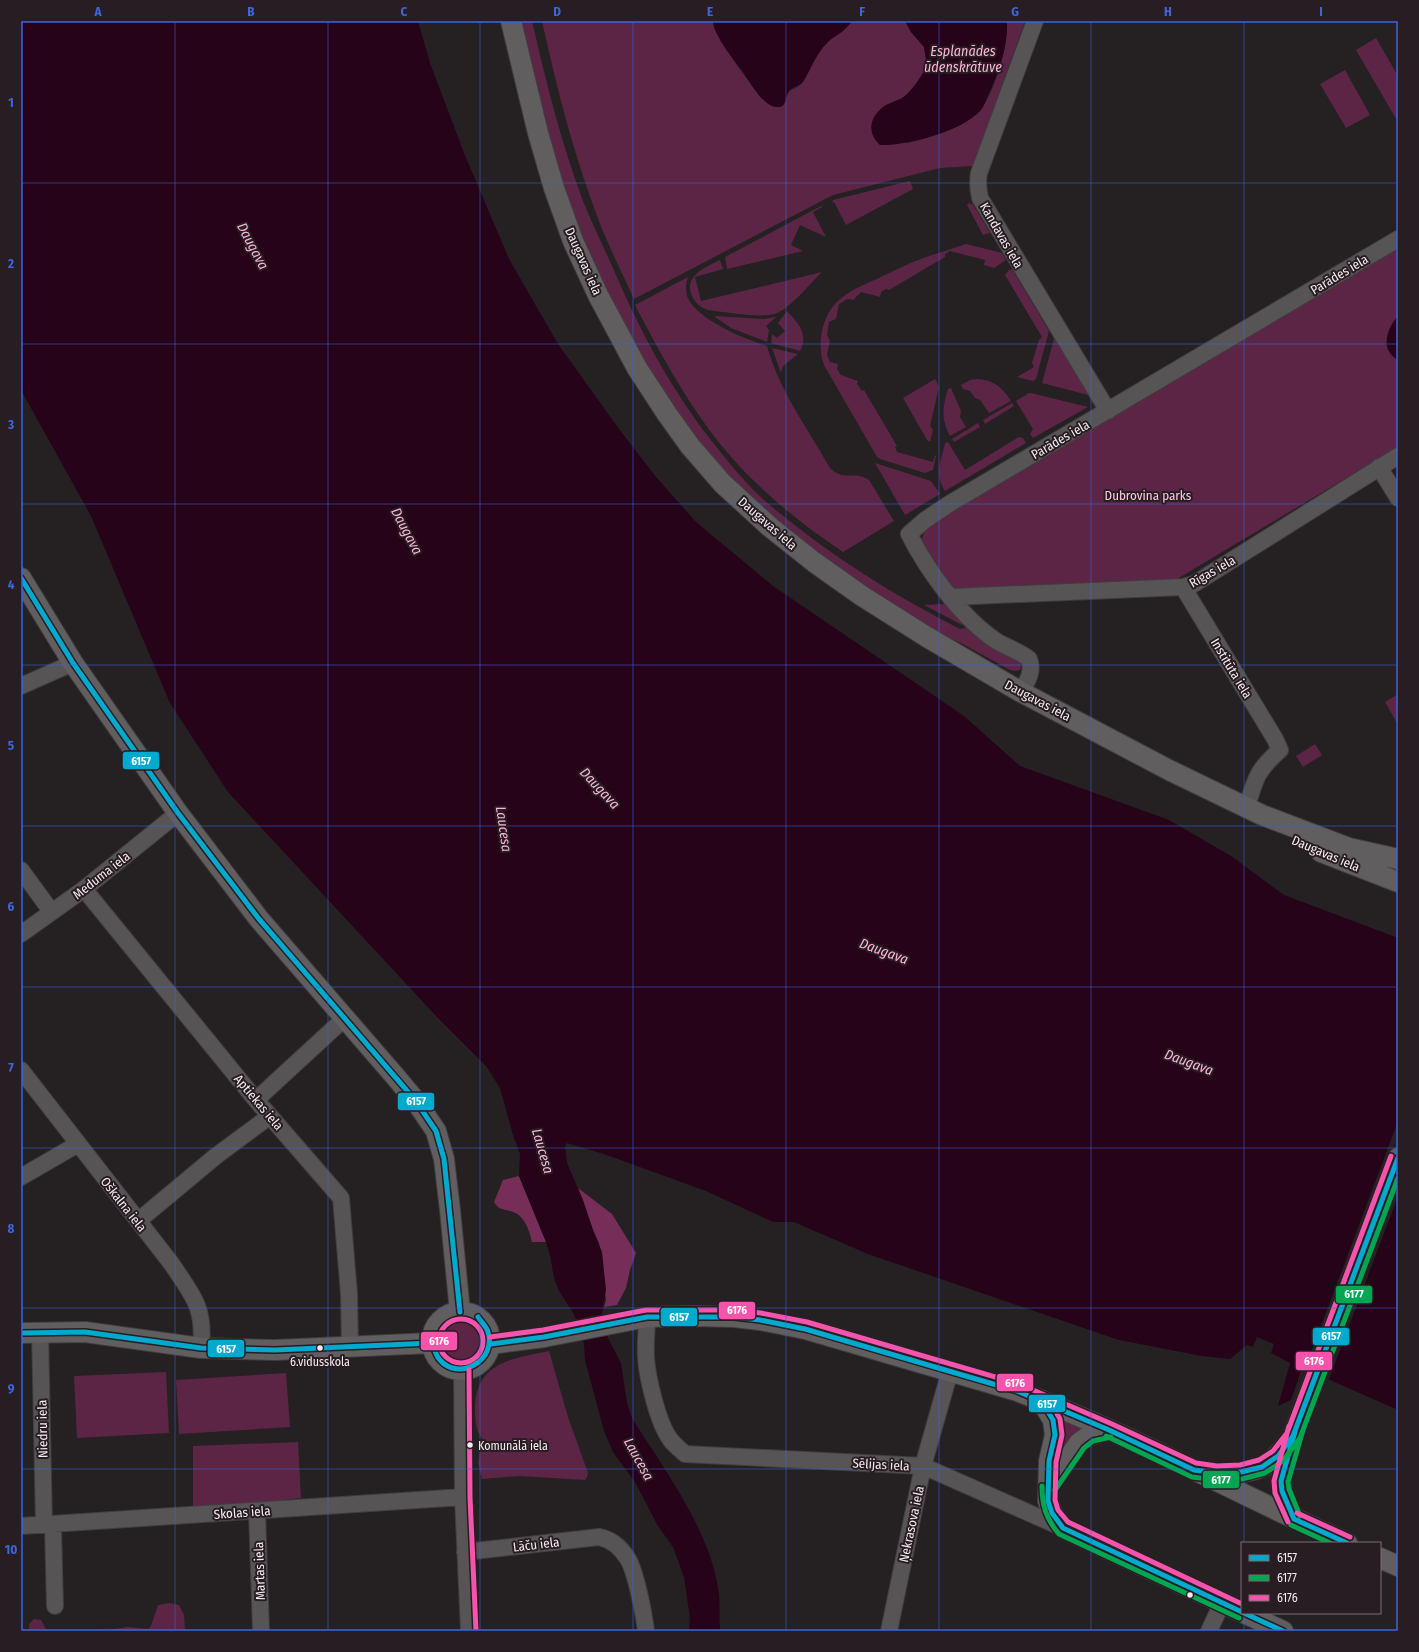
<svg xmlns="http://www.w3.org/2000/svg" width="1419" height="1652" font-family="'Fira Sans Condensed',sans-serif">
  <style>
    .green { fill: #5c2545 }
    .forest { fill: #762d58 }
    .water { fill: #260318 }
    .pier { fill: #252022 }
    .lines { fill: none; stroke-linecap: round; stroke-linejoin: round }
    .minor-casing { stroke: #413d3f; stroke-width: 18 }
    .major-casing { stroke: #413d3f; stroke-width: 22 }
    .minor { stroke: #575455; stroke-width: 16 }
    .major { stroke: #605e5f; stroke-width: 20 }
    .bus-1-casing { stroke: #281d22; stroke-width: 8 }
    .bus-2-casing { stroke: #281d22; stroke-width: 8 }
    .bus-3-casing { stroke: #281d22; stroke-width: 8 }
    .bus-1 { stroke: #00a9ce; stroke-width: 5 }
    .bus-2 { stroke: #00a651; stroke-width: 5 }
    .bus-3 { stroke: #f653ac; stroke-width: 5 }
    .grid { fill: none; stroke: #3d66db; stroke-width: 1; stroke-opacity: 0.55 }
    .bus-dot { fill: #f3ebef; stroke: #281d22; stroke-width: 1.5 }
    .labels { text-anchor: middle; stroke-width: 4; stroke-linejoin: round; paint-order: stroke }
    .bus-label { font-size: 12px; fill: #f3ebef; stroke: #281d22 }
    .street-label { font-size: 13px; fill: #f3ebef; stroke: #281d22 }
    .park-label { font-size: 13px; fill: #f9c8e1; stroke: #281d22 }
    .water-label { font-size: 14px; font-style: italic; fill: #fcb4d9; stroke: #281d22 }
    .line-badge { stroke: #281d22; stroke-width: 1.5 }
    .badge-label { font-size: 11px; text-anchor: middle; font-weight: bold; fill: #fff }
    .neatline { fill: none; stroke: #3d66db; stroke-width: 1.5 }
    .grid-label { font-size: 13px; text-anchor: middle; font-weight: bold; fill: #3d66db }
  </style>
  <rect width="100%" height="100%" fill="#252022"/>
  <!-- green -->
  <path class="green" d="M 517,21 L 532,21 C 546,82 561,142 583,201 C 592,223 603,246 613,268 C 639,329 670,388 711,440 C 729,463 748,487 771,506 C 828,554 893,595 960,629 L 965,628 L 968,626 L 1000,652 L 1020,663 L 1021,667 L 1020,670 L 1015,671 L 1010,670 L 961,643 L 934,633 L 883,603 L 739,492 L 679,420 L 615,313 L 566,201 Z
    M 542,21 L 713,21 C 713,35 752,86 762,99 L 785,103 C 789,84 793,93 802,83 C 809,73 813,60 820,50 C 829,39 842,32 852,21 L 905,21 L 911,32 L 924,47 L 927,65 C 923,74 913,89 905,96 C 892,105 884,103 874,118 L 908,143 C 929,136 955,131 973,117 C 994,101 1008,47 1007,21 L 1025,21 L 973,166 L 940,168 L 833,195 L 634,299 C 622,273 609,247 599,221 C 574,156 557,89 542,21 Z
    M 1376,38 L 1398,76 L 1398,122 L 1356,50 Z
    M 1345,70 L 1370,115 L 1346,128 L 1320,84 Z
    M 910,181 L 913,189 L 846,225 L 834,202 L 832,203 L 833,200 Z
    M 969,203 L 973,205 L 990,233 L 983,235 L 967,205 Z
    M 821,206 L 822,207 L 813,212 L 826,237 L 800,225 L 791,245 L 803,251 L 727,269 L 725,257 Z
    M 966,244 L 1002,253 L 1006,260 L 994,268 L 984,265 L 985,260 L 950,251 L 945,254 L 945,257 L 889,290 L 886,289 L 881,292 L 880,297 L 861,292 L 856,297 L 854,300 L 847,299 L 839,304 L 836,319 L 829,322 L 827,335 L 830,341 L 827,355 L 830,362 L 838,364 L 837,369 L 841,375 L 858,381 L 857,384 L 862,391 L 864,390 L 897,446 L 895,447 L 897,452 L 933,462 L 935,455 L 936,456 L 933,470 L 925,473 L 880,459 L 877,457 L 824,365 C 817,346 821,319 835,304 C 846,292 862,285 877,279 C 889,273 901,267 913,262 C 930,255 949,250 966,244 Z
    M 1398,245 L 1398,447 L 1172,582 L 953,589 L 950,587 L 921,542 L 926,527 L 931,522 Z
    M 720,260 L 723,269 L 695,277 L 701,301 L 822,272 C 809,284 793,306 777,313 C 762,319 725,312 708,310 C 700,307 696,304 692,296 C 683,276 706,267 720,260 Z
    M 1012,269 L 1049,331 L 1036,379 L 1033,381 L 1017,377 L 1034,367 L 1032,363 L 1039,340 L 1042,337 L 1005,275 L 1009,270 Z
    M 688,277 C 686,283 685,289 687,296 C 695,319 745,339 767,346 C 779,390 808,429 830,468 C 844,482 855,470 869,480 L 894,521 L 843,552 C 810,530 779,506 751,478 C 701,429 667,366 635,305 Z
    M 787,311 C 798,323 809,334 800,351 L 771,343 L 772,334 L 777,338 L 785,331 L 778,323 Z
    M 715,316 L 764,319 L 776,317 L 766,326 L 769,330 L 767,342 L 731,328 L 715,317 Z
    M 1055,335 L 1090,394 L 1088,395 L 1042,383 Z
    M 772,348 L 798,354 L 783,366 L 781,373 Z
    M 935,379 L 939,387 L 930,426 L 933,430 L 930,442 L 927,440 L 903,398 Z
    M 978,379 C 995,381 1002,387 1011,401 L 989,413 L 980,400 L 975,398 L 970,391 L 963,389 L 961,385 L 970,380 Z
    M 951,388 L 961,411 L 960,417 L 966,427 L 950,436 C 941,419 942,408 948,389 Z
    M 1029,393 L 1031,393 L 1088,407 L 1033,438 L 1030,434 L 1033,429 L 1016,401 Z
    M 1012,403 L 1014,406 L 985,424 L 983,420 Z
    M 978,423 L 980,427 L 954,442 L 952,439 Z
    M 1019,437 L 1023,438 L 1026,443 L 945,491 C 934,474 941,461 945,443 L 948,442 L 965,470 Z
    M 875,463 L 931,481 L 940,494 L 905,515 Z
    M 945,604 L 950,607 L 964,623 L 962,625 L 924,605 Z
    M 1398,694 L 1398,725 L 1385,702 Z
    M 1315,744 L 1322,755 L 1303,767 L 1296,756 Z
    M442 1342a20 20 0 1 1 40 0a20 20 0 1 1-40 0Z
    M 549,1351 L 568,1417 L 588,1473 L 587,1477 L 585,1480 L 519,1476 L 482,1479 L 478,1463 L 482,1438 C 475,1431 475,1417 475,1408 C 476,1361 513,1359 549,1351 Z
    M 166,1372 L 169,1433 L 77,1438 L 74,1376 Z
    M 286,1373 L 290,1427 L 179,1434 L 176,1380 Z
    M 1062,1417 L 1084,1427 L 1065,1452 L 1058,1453 Z
    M 298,1442 L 301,1498 L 193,1510 L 193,1446 Z
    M 170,1603 L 179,1605 L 184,1615 L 185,1631 L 76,1631 L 114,1629 L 128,1627 L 148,1629 L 151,1626 L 158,1605 Z
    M 34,1619 L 41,1620 L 46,1629 L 51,1631 L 29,1631 L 29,1624 Z"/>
  <!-- forest -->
  <path class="forest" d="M 519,1176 L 546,1242 L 532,1242 C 529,1229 524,1214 510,1211 C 502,1209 498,1209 494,1202 L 503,1180 Z
    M 578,1188 L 612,1214 L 636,1253 L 630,1270 L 626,1288 L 617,1305 L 604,1307 L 606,1300 L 599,1243 L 593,1230 Z"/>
  <!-- water -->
  <path class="water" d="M 21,21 L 418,21 L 430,63 L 464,153 L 509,259 L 558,344 L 619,429 L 656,477 L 696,522 L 773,586 L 964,716 L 1020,766 L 1169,820 L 1231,856 L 1284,895 L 1398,938 L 1398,1410 L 1330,1380 L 1301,1371 L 1291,1400 L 1278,1406 L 1290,1363 L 1271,1353 L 1274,1344 L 1257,1337 L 1253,1347 L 1247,1345 L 1230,1359 L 1202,1356 L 1119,1340 L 868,1254 L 794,1222 L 773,1222 L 706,1191 L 604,1154 L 567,1143 L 565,1147 L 567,1163 L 583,1200 L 593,1230 L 602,1252 L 606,1290 L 602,1313 L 608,1338 L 621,1363 L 627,1403 L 632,1418 C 665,1471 711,1531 719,1594 C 720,1606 719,1619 720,1631 L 689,1631 L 690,1618 L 684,1577 L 673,1547 L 658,1526 L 635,1482 L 613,1452 L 604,1431 L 585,1360 L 584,1344 L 574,1314 L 559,1291 L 554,1278 L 550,1255 L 546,1242 L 519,1176 L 520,1154 L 513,1135 L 500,1088 L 486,1066 L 436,1016 L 228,792 L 170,703 L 91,516 L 21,390 Z
    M 713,21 L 852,21 C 850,24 847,27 844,30 C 839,35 832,37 827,43 C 816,54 811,69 803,82 C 799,86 794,86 790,90 C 784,96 788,108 777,107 C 764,107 750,83 744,73 C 735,61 713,35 713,21 Z
    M 905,21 L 1007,21 C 1008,47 999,72 988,95 C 986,100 984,107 980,111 C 962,131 907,146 880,145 C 867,133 869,118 883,107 C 889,102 899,101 905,96 C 913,89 923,75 927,65 L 924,47 L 911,32 Z
    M 1398,316 L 1398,360 C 1379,350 1387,328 1398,316 Z"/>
  <!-- pier -->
  <path class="pier" d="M 1398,1121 L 1398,1196 L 1328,1382 L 1303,1374 Z"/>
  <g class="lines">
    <!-- minor casing -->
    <g class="minor-casing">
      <path id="minor" d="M 1035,21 L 979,173 C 977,182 978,189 980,198 L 1108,411
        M 1379,467 L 1398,498
        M 1183,587 L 1275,739 L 1280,750 C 1257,770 1255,779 1247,807
        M 951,597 L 1183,587 L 1194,584 L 1398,456
        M 21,686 L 73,663
        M 1021,692 C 1027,682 1034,671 1029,659 C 1020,651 1005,647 995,640 C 961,617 927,570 909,534 L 925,520 L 949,504 L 1398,239
        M 21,870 L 51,911
        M 84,889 L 256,1100 L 341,1198 L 349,1294 L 350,1347
        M 21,934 L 84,889 L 178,813
        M 21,1070 L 171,1263 C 193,1296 205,1307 201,1348
        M 256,1100 L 345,1018
        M 21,1177 L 78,1144
        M 138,1221 L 216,1156 L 270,1116
        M 647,1317 C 647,1331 645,1344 646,1357 C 647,1377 658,1423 670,1439 C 674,1445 680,1449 685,1454 L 923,1466 L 1063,1528
        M 40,1332 L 44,1525
        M 462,1370 L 463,1497 L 469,1631
        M 257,1511 L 261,1631
        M 53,1525 L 55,1606
        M 21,1526 L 463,1497
        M 465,1552 L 599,1537 C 611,1539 621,1548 628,1559 C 636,1573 644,1614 646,1631
        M 889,1631 L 923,1466 L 950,1371
        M 1209,1631 L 1222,1603"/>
    </g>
    <!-- major casing -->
    <g class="major-casing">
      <path id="major" d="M 511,21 L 538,133 L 554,188 L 573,241 L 598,295 L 637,368 L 667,414 L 690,446 L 723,484 L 770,527 L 814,562 L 862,596 L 927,637 L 1021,692 L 1169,770 L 1262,815 L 1349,848 L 1398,859
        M 21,578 L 73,663 L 178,813 L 259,919 L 394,1075 L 415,1100 L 436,1131 L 444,1159 L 450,1210 L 460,1312
        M 1321,852 L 1398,882
        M432 1341a29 29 0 1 1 58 0a29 29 0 1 1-58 0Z
        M 21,1333 L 85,1332 L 201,1348 L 275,1350 L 432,1343
        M 491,1344 L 544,1337 L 647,1317 L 694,1316 L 734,1317 L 760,1320 L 805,1329 L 1017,1391 C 1130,1434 1236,1493 1347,1543
        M 1041,1400 L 1053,1420 L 1055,1435 L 1049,1461 L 1048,1501 L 1052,1513 L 1063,1528 L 1242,1612
        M 1203,1472 C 1220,1474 1246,1474 1262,1467 C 1274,1462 1283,1449 1291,1439
        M 1049,1486 L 1079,1443 L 1090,1435 L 1109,1430
        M 1294,1519 L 1282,1491 L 1281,1481 L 1293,1436 L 1398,1158
        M 1380,1558 L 1398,1566
        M 1244,1613 L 1283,1631"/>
    </g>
    <!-- minor -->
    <use href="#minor" class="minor"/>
    <!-- major -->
    <use href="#major" class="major"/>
    <!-- bus-1 casing -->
    <g class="bus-1-casing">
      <path id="bus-1" d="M 21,578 L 73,663 L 178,813 L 259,919 L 415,1100 L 436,1131 L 444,1159 L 460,1312
        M 21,1333 L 85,1332 L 201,1348 L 275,1350 L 432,1343
        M 432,1343 C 434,1348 436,1356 440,1360 C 459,1382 497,1360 488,1332 C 487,1327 481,1322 478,1317
        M 491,1344 L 544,1337 L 647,1317 L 734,1317 L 760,1320 L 805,1329 L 1017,1391 L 1109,1430 L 1194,1470 L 1217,1473 L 1241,1472 L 1262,1467 L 1278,1456 L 1293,1436 L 1398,1158
        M 1041,1400 L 1053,1420 L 1055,1435 L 1049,1461 L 1048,1501 L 1052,1513 L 1063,1528 L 1242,1612
        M 1294,1519 L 1282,1491 L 1281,1481 L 1296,1428
        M 1294,1519 L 1347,1543
        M 1244,1613 L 1283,1631"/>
    </g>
    <!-- bus-2 casing -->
    <g class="bus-2-casing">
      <path id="bus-2" d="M 1106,1436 L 1192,1477 L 1217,1480 L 1242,1479 L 1265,1473 L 1283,1461 L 1300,1438 L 1398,1178
        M 1042,1486 C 1042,1505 1046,1519 1059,1534 L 1239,1618
        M 1055,1490 L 1084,1448 L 1093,1441 L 1111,1437
        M 1300,1516 L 1289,1489 L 1288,1482 L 1303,1430
        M 1291,1525 L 1330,1543"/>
    </g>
    <!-- bus-3 casing -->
    <g class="bus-3-casing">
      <path id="bus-3" d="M439 1341a22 22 0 1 1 44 0a22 22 0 1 1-44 0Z
        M 490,1337 L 543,1330 L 646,1310 L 734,1310 L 761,1313 L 807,1322 L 1019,1384 L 1112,1424 L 1196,1463 L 1217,1466 L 1240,1465 L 1259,1460 L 1273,1451 L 1287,1433 L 1391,1156
        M 469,1370 L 470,1497 L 476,1631
        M 1047,1396 L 1060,1419 L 1062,1435 L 1056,1462 L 1055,1500 L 1058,1510 L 1068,1522 L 1242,1604
        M 1297,1513 L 1350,1537
        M 1288,1522 L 1275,1493 L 1274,1481 L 1289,1426"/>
    </g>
    <!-- bus-1 -->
    <use href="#bus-1" class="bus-1"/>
    <!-- bus-2 -->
    <use href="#bus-2" class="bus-2"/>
    <!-- bus-3 -->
    <use href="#bus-3" class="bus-3"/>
  </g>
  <!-- grid -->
  <path class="grid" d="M 175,21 L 175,1631M 328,21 L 328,1631M 480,21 L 480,1631M 633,21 L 633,1631M 786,21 L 786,1631M 939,21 L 939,1631M 1091,21 L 1091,1631M 1244,21 L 1244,1543M 21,183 L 1398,183M 21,344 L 1398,344M 21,504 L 1398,504M 21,665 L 1398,665M 21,826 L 1398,826M 21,987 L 1398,987M 21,1148 L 1398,1148M 21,1308 L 1398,1308M 21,1469 L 1398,1469M 1244,1613 L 1244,1631"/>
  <!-- markers -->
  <g class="bus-dot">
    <circle cx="320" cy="1348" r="3.5"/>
    <circle cx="470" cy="1445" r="3.5"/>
    <circle cx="1190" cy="1595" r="3.5"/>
  </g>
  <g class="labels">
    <!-- bus labels -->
    <g class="bus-label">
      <text x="320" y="1366">6.vidusskola</text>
      <text x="478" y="1450" text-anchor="start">Komunālā iela</text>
    </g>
    <!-- street labels -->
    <g class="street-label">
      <text transform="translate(1002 235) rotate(60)" y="5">Kandavas iela</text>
      <text transform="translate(584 261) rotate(66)" y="5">Daugavas iela</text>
      <text transform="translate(1339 274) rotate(-31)" y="5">Parādes iela</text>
      <text transform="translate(1060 439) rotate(-30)" y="5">Parādes iela</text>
      <text transform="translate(768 523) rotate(41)" y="5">Daugavas iela</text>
      <text transform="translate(1212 571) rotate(-30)" y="5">Rīgas iela</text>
      <text transform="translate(1232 668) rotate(59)" y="5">Institūta iela</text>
      <text transform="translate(1038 700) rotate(28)" y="5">Daugavas iela</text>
      <text transform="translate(1326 853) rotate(23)" y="5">Daugavas iela</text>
      <text transform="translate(101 875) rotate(-38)" y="5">Meduma iela</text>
      <text transform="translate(259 1102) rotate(50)" y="5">Aptiekas iela</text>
      <text transform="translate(124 1204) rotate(52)" y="5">Oškalna iela</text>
      <text transform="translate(42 1429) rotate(-91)" y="5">Niedru iela</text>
      <text transform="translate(881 1464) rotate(3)" y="5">Sēlijas iela</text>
      <text transform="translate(242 1512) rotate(-4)" y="5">Skolas iela</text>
      <text transform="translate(911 1524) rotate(-78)" y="5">Ņekrasova iela</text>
      <text transform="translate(536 1544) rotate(-7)" y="5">Lāču iela</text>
      <text transform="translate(259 1571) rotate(-92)" y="5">Martas iela</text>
    </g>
    <!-- park labels -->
    <g class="park-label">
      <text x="1148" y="500">Dubrovina parks</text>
    </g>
    <!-- water labels -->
    <g class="water-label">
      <text x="963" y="56">Esplanādes<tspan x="963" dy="16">ūdenskrātuve</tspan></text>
      <text transform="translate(253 246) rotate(62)" y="5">Daugava</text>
      <text transform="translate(407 531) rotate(62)" y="5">Daugava</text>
      <text transform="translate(600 788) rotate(47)" y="5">Daugava</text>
      <text transform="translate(504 829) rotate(82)" y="5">Laucesa</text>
      <text transform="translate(884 951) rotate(20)" y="5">Daugava</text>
      <text transform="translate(1189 1062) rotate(20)" y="5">Daugava</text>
      <text transform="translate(543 1151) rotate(74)" y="5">Laucesa</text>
      <text transform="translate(639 1459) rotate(61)" y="5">Laucesa</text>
    </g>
  </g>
  <g class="line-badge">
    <rect x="122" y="751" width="38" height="19" rx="4" fill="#00a9ce"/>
    <rect x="397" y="1092" width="38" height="19" rx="4" fill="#00a9ce"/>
    <rect x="1335" y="1285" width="38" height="19" rx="4" fill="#00a651"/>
    <rect x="718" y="1301" width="38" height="19" rx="4" fill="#f653ac"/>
    <rect x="660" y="1307" width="38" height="20" rx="4" fill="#00a9ce"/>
    <rect x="1312" y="1327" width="38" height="19" rx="4" fill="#00a9ce"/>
    <rect x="420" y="1331" width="38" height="20" rx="4" fill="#f653ac"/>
    <rect x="207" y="1339" width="38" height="19" rx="4" fill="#00a9ce"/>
    <rect x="1295" y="1351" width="38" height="20" rx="4" fill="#f653ac"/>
    <rect x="996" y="1373" width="38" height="19" rx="4" fill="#f653ac"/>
    <rect x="1028" y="1394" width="38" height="19" rx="4" fill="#00a9ce"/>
    <rect x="1202" y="1470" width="38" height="19" rx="4" fill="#00a651"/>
  </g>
  <g class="badge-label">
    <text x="141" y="765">6157</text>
    <text x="416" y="1105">6157</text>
    <text x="1354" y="1298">6177</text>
    <text x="737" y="1314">6176</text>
    <text x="679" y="1321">6157</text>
    <text x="1331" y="1340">6157</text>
    <text x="439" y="1345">6176</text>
    <text x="226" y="1353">6157</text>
    <text x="1314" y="1365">6176</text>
    <text x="1015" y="1387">6176</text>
    <text x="1047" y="1408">6157</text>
    <text x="1221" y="1484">6177</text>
  </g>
  <!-- border -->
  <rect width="1419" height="1652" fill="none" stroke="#281d22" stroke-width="44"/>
  <!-- legend -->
  <rect x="1241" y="1542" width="140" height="72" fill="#281d22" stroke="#796f74"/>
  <rect x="1249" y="1555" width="20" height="6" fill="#00a9ce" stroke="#796f74"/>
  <text x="1277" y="1562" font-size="12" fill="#f3ebef">6157</text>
  <rect x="1249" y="1575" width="20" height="6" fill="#00a651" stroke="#796f74"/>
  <text x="1277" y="1582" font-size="12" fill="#f3ebef">6177</text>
  <rect x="1249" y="1595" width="20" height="6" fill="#f653ac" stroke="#796f74"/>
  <text x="1277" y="1602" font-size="12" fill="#f3ebef">6176</text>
  <rect x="22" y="22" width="1375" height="1608" class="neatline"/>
  <g class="grid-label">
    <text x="98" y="16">A</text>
    <text x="251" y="16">B</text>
    <text x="404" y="16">C</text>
    <text x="557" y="16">D</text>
    <text x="710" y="16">E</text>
    <text x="862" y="16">F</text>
    <text x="1015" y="16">G</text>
    <text x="1168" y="16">H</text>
    <text x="1321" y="16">I</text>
    <text x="11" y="107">1</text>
    <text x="11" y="268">2</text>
    <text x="11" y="429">3</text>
    <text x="11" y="589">4</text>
    <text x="11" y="750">5</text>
    <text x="11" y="911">6</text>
    <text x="11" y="1072">7</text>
    <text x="11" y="1233">8</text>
    <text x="11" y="1393">9</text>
    <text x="11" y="1554">10</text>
  </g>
</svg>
